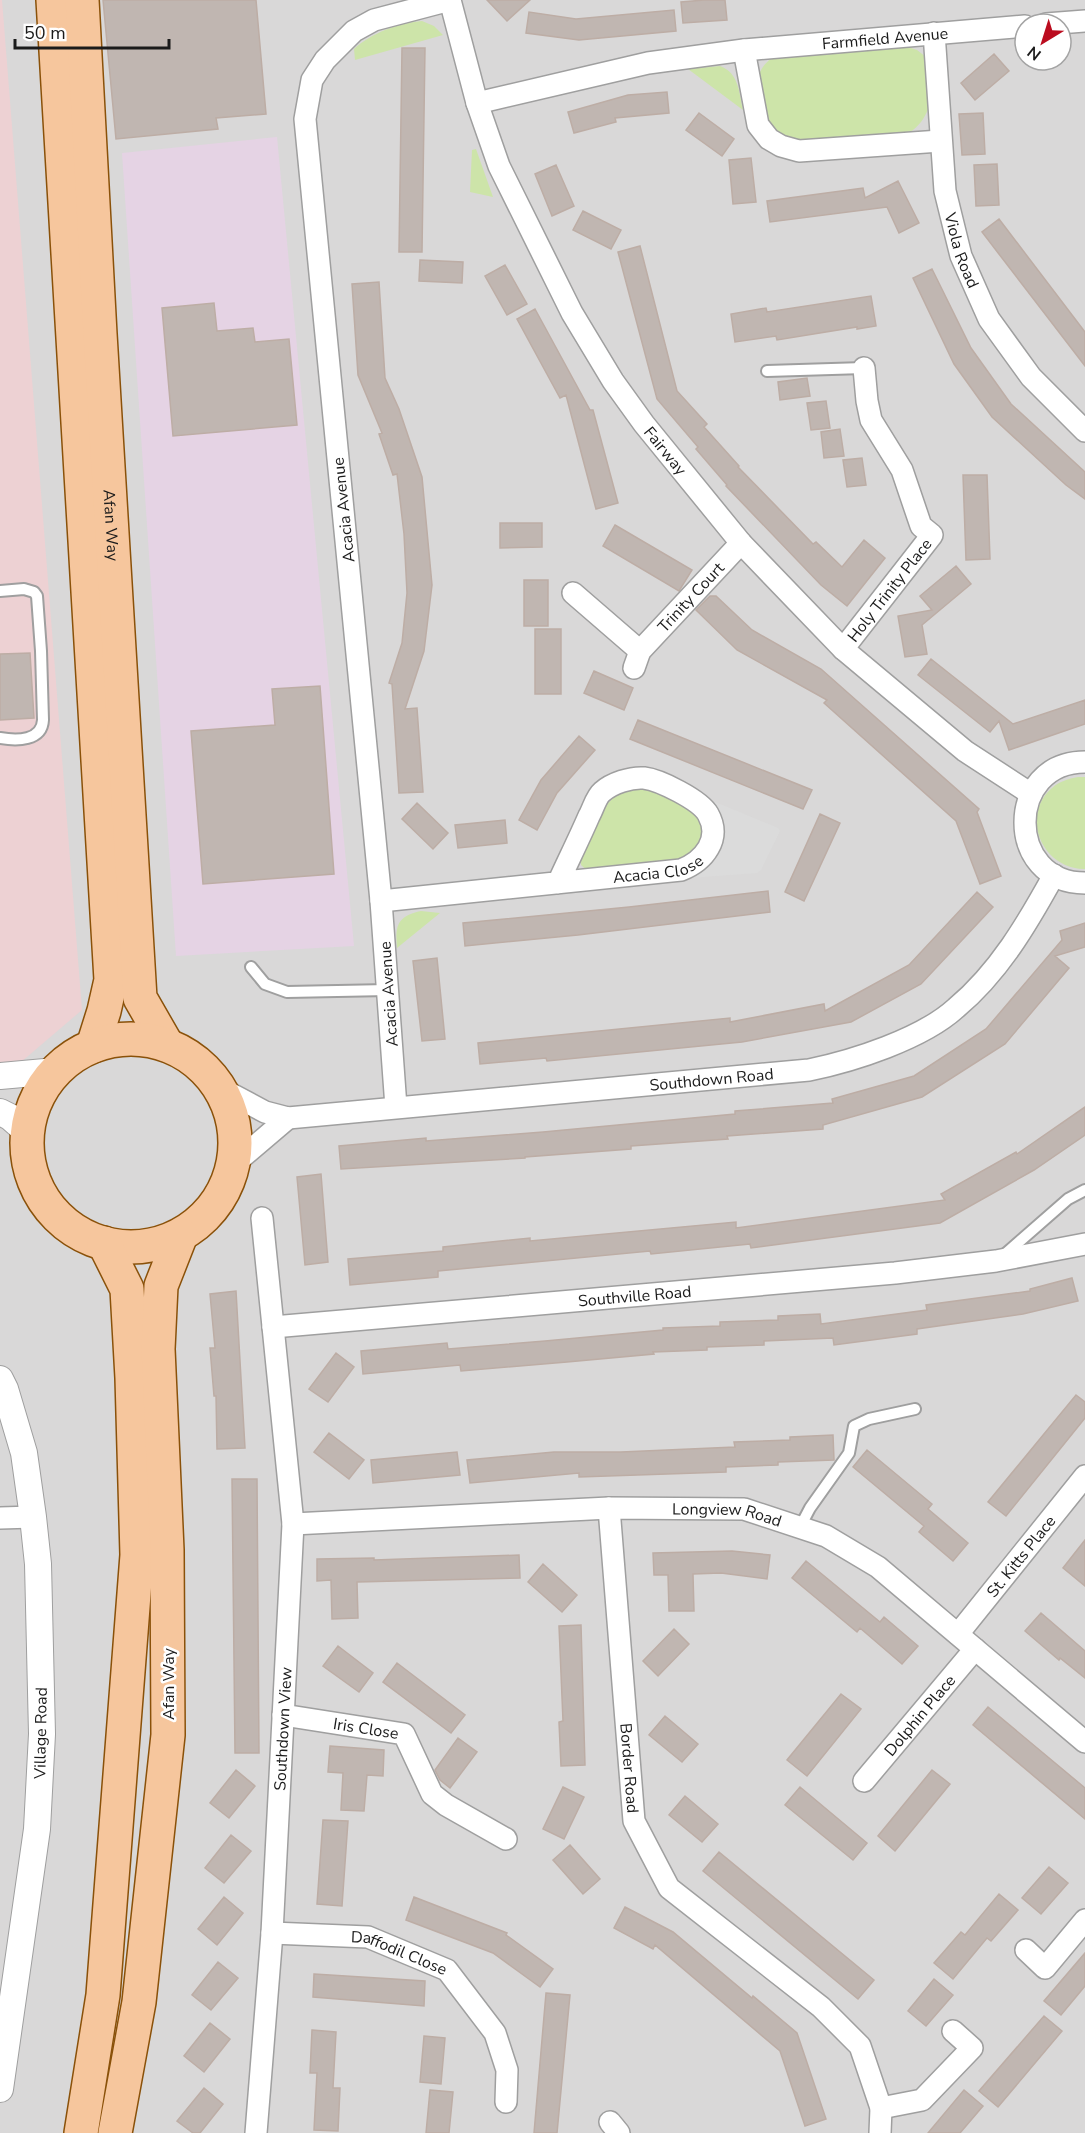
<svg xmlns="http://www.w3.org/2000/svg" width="1085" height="2133" font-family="'Nunito Sans',sans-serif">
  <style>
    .residential { fill: #d9d8d8; fill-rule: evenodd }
    .commercial { fill: #edd1d3 }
    .industrial { fill: #e5d3e4 }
    .grass { fill: #cde4a9 }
    .parking { fill: #dbdbdb }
    .building { fill: #c0b6b1; stroke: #bdada5; stroke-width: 1.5 }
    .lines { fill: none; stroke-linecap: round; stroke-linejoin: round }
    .service-casing { stroke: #9f9f9f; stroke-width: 14 }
    .minor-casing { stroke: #9f9f9f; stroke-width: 24 }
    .tertiary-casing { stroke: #9f9f9f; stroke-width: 28 }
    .primary-casing { stroke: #8a5109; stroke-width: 36 }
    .service { stroke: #fff; stroke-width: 10 }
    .minor { stroke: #fff; stroke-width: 21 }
    .tertiary { stroke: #fff; stroke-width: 26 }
    .primary { stroke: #f6c69d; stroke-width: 33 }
    .labels { text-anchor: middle; stroke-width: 5; stroke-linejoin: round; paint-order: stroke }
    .street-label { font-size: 16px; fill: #1b1b1b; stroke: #fff }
  </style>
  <rect width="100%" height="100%" fill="#ece7e1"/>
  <!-- residential -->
  <path class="residential" d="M 0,0 L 1085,0 L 1085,2133 L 0,2133 ZM 1025,24 L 1061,24 L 1061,60 L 1025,60 Z"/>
  <!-- commercial -->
  <path class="commercial" d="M 0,0 L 2,0 L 82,1010 L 0,1080 Z"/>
  <!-- industrial -->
  <path class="industrial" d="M 277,137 L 354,946 L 176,956 L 122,153 Z"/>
  <!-- grass -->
  <path class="grass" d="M 422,21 L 434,26 L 443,35 L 355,60 L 354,49 C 371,33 399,23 422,21 Z
    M 908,47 L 917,50 L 926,57 C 929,89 939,112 908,134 L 801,142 L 790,140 L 770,128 C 766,112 754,88 760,72 C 763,65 770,59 776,54 Z
    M 720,66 C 739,73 739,92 743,110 L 688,69 Z
    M 476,149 L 493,197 L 470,192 L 472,150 Z
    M 1078,777 L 1085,777 L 1085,869 C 1043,870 1019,816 1052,788 C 1060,781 1068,779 1078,777 Z
    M 643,786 L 693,806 L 702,819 L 704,832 L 702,846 L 690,862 L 590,873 L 581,865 L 581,852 L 608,803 L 618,793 Z
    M 421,911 L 440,913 L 397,948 C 395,926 397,916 421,911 Z"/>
  <!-- parking -->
  <path class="parking" d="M 708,799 L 778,828 L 780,831 L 761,870 L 757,873 L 689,878 L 708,868 L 719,848 L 722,830 L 718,811 Z"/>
  <!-- building -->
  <path class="building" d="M 103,0 L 256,0 L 266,114 L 216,118 L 218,129 L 116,139 Z
    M 487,0 L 530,0 L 507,21 Z
    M 704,0 L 725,0 L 727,20 L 683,23 L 681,2 Z
    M 674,10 L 676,31 L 579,40 L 526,33 L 529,12 L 576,19 Z
    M 402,48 L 425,48 L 422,252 L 399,252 Z
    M 994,54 L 1009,71 L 975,100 L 961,83 Z
    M 667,92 L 669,113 L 615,118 L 616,122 L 574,133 L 568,112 L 628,95 Z
    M 699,113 L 734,139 L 722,156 L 686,130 Z
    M 983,113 L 985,154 L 962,155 L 959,114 Z
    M 751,158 L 756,202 L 733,204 L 729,160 Z
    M 997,164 L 999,205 L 976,206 L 974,165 Z
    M 556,165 L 574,206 L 552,216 L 535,174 Z
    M 898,181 L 919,223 L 899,233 L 887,207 L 770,222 L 767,201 L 863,188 L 865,198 Z
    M 583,211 L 621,230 L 611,249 L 573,230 Z
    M 999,219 L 1085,332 L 1085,366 L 982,232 Z
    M 640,246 L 677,391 L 707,424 L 704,427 L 739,466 L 738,467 L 813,544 L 816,542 L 842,567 L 864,540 L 885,558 L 847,606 L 821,585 L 726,486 L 727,485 L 696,449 L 698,447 L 657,399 L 618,252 Z
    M 420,260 L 463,262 L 462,283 L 419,281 Z
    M 505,265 L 527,304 L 507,315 L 485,276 Z
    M 932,269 L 971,348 L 1011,404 L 1085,472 L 1085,499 L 1066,485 L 992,417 L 954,364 L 913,278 Z
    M 379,282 L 385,378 L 399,409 L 422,477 L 432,585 L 424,651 L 405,709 L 417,708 L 423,792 L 399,793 L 392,684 L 389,683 L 402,643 L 407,593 L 404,534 L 397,474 L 393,475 L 379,434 L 382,433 L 358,375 L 352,284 Z
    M 871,296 L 876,326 L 857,329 L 857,327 L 777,340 L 776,336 L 735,342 L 731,314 L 766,308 L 767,312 Z
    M 214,303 L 217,331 L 253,328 L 255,342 L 289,339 L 297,425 L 173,436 L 162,308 Z
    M 535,309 L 590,410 L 593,410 L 618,503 L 596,509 L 566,395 L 560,398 L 517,319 Z
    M 807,378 L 810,396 L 780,400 L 778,382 Z
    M 826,401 L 830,428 L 811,430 L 807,403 Z
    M 840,429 L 844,456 L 824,458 L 821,432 Z
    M 862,458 L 866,485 L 847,487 L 843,460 Z
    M 963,475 L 987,475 L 990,559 L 966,560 Z
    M 500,523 L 542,523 L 542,547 L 500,548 Z
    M 615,525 L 692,570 L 679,591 L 603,546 Z
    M 956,566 L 971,584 L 922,625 L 927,654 L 905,657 L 898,616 L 932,610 L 920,596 Z
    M 524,580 L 548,580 L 548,626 L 524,626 Z
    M 710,596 L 716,596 L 752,630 L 821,669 L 979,809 L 977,812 L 1001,876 L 980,884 L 956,821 L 824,703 L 827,700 L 737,650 L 696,610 Z
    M 535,629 L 561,629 L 561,694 L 535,694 Z
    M 30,653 L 34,718 L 0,720 L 0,654 Z
    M 931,659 L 1013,724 L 1085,700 L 1085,724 L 1009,750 L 999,721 L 990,732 L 918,675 Z
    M 594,671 L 633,688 L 624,710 L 584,693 Z
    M 320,686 L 334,874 L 203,884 L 191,731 L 275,725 L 272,689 Z
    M 638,720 L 812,790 L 803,809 L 630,739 Z
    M 579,736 L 595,750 L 557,793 L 537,830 L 519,820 L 541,780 Z
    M 417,803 L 448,833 L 433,849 L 402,819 Z
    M 820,814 L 840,823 L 804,901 L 785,892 Z
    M 505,820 L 507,843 L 458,848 L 455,825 Z
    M 768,891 L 770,912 L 578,935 L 465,946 L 463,923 L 629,907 Z
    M 977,892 L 993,907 L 921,984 L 851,1022 L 742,1042 L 547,1061 L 546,1058 L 480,1064 L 478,1043 L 730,1018 L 730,1022 L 824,1004 L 825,1011 L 909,965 Z
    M 1085,923 L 1085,947 L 1055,956 L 1069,968 L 1005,1044 L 922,1097 L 823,1125 L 823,1129 L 727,1136 L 728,1139 L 631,1146 L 631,1149 L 525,1157 L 525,1158 L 341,1169 L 339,1146 L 426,1138 L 426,1141 L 543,1132 L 735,1114 L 735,1111 L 833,1103 L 832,1099 L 914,1076 L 986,1029 L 1062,940 L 1060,931 Z
    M 437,958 L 445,1039 L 422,1041 L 413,961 Z
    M 1085,1107 L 1085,1135 L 1034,1170 L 940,1223 L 751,1248 L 750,1244 L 651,1254 L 650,1251 L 438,1271 L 438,1277 L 350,1285 L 348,1259 L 443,1251 L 443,1247 L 530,1238 L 530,1241 L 736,1222 L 736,1228 L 945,1200 L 941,1194 L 1016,1152 L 1017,1154 Z
    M 321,1174 L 328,1262 L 305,1265 L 297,1177 Z
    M 1072,1278 L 1078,1301 L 1023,1314 L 917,1329 L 917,1334 L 834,1345 L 833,1338 L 764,1341 L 764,1345 L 707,1347 L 707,1350 L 653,1352 L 654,1354 L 567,1362 L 461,1371 L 460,1365 L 363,1374 L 361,1351 L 447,1343 L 448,1349 L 545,1341 L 663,1330 L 663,1328 L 720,1326 L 720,1322 L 778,1320 L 778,1316 L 820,1314 L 821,1324 L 927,1310 L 926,1305 L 1030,1291 L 1030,1289 Z
    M 236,1291 L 245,1448 L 217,1449 L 216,1396 L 214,1396 L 210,1348 L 215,1348 L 210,1294 Z
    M 336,1353 L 354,1367 L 328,1402 L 309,1389 Z
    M 1076,1395 L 1085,1402 L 1085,1418 L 1006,1516 L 988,1502 Z
    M 329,1433 L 364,1460 L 349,1479 L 314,1452 Z
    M 833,1435 L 834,1460 L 778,1462 L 778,1465 L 726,1467 L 726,1472 L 579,1477 L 579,1473 L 470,1483 L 467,1460 L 554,1452 L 621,1452 L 735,1447 L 734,1442 L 790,1440 L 790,1437 Z
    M 867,1450 L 932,1504 L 928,1509 L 968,1543 L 953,1561 L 919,1532 L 924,1526 L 853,1467 Z
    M 457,1452 L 460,1475 L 373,1483 L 371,1460 Z
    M 232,1479 L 257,1479 L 259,1753 L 235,1753 Z
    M 1085,1540 L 1085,1586 L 1063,1568 Z
    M 732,1551 L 770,1555 L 767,1579 L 721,1573 L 693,1574 L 694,1611 L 669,1611 L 668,1575 L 654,1575 L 653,1553 Z
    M 519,1555 L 520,1578 L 357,1582 L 358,1618 L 332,1619 L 331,1580 L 317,1581 L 317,1559 L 374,1558 L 374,1560 Z
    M 806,1561 L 880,1622 L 884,1617 L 918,1646 L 902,1664 L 860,1628 L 857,1632 L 792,1578 Z
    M 543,1564 L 577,1595 L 562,1612 L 528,1582 Z
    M 1041,1613 L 1085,1651 L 1085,1678 L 1060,1658 L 1059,1660 L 1025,1631 Z
    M 581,1625 L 585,1765 L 561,1766 L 559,1722 L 563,1721 L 559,1626 Z
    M 674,1629 L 689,1644 L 658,1676 L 643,1661 Z
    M 338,1646 L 373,1673 L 359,1692 L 323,1666 Z
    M 397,1663 L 465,1715 L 451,1733 L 383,1682 Z
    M 841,1694 L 861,1709 L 807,1776 L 787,1760 Z
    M 988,1707 L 1085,1788 L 1085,1819 L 973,1725 Z
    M 665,1716 L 698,1744 L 682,1762 L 649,1735 Z
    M 458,1738 L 477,1752 L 450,1788 L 440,1780 L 435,1770 Z
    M 330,1746 L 384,1750 L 383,1776 L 367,1775 L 364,1811 L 341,1810 L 343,1773 L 328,1772 Z
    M 236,1770 L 255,1786 L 229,1818 L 210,1803 Z
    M 932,1770 L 950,1784 L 895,1851 L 878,1836 Z
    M 563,1787 L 584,1797 L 564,1839 L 543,1829 Z
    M 800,1787 L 867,1843 L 853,1860 L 785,1805 Z
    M 685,1796 L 718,1824 L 702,1842 L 669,1815 Z
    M 323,1820 L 348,1821 L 342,1906 L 317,1904 Z
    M 231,1835 L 251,1851 L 224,1883 L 205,1868 Z
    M 570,1845 L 600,1879 L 583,1894 L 553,1860 Z
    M 719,1852 L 874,1980 L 858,1999 L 703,1871 Z
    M 1049,1867 L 1068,1883 L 1041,1914 L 1022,1898 Z
    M 999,1894 L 1018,1910 L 991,1941 L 987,1938 L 953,1979 L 934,1963 L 961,1932 L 965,1935 Z
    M 224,1897 L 243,1913 L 217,1945 L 198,1929 Z
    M 414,1897 L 507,1933 L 506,1935 L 553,1969 L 540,1987 L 493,1953 L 406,1920 Z
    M 625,1907 L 673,1932 L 752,1998 L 753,1996 L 797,2033 L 826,2119 L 805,2126 L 780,2051 L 655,1945 L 653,1949 L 614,1928 Z
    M 1085,1953 L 1085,1986 L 1061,2015 L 1044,2001 Z
    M 218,1962 L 238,1978 L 211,2010 L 192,1995 Z
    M 314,1974 L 425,1981 L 424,2006 L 313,1997 Z
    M 934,1979 L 953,1995 L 926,2026 L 908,2011 Z
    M 546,1993 L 570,1995 L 557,2133 L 534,2133 Z
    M 1044,2016 L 1062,2031 L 998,2107 L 979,2091 Z
    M 210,2023 L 230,2039 L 204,2072 L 184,2056 Z
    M 312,2030 L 336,2032 L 333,2088 L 340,2088 L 338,2131 L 314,2130 L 317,2073 L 310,2073 Z
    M 424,2036 L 445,2038 L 441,2084 L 420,2082 Z
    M 204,2088 L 223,2104 L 200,2133 L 193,2133 L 177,2121 Z
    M 430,2090 L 453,2092 L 449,2133 L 426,2133 Z
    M 964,2090 L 983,2106 L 960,2133 L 928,2133 Z"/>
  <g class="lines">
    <!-- service casing -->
    <g class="service-casing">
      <path id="service" d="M 767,371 L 864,368
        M 0,591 L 24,589 L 34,592 L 37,596 L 41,651 L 43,720 C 42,741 17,741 0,738
        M 251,967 L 265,984 L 287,992 L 388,990
        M 1004,1255 L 1068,1199 L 1085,1190
        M 800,1527 L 810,1508 L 849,1453 L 854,1426 L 869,1419 L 915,1409"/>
    </g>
    <!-- minor casing -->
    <g class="minor-casing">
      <g id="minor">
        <path id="s1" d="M 450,0 L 477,103 L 499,166 L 572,313 L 613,381 L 644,424 L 741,543 L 843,649 L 965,751 L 1031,794"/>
        <path d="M 1046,24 L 1085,21"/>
        <path id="s2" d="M 934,33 L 945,191 L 961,256 L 989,319 L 1031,377 L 1085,431"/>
        <path d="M 744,50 L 758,125 L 769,139 L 781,146 L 799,151 L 940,141"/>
        <path id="s3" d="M 477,103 L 648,63 L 744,50 L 1025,26"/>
        <path d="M 573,593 L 640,651"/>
        <path id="s4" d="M 843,649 L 932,535 L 921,526 L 902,470 L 871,420 L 867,401 L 864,368"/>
        <path id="s5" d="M 634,668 L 640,651 L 741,543"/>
        <path d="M 1085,762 C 1005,762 1005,883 1085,883"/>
        <path id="s6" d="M 381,901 L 681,870 C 704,861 722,839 708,814 C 700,800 660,780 644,778 C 631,777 612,783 602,792 C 596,797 593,809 589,816 C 579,839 568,861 558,883"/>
        <path id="s7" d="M 220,1088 L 265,1112 L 288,1118 L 809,1070 C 853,1061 922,1039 956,1008 C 999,972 1027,924 1054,875"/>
        <path d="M 396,1107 L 381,901 L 305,119 L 312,80 L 325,60 L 354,31 L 374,20 L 450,0"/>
        <path d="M 234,1164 L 288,1118"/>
        <path id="s8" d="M 273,1327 L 895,1273 L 996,1261 L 1085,1244"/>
        <path id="s9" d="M 609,1508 L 634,1821 L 669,1888 L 821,2007 L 860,2046 L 881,2108 L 880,2133"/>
        <path d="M 0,1518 L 33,1517"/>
        <path id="s10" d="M 293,1524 L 609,1508 L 744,1509 L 826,1536 L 878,1567 L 1085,1742"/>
        <path id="s11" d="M 958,1634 L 1085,1476"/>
        <path id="s12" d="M 283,1715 L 404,1734 L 432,1794 L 446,1805 L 506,1839"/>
        <path id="s13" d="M 864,1781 L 975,1649"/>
        <path id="s14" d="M 272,1933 L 368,1937 L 447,1970 L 495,2033 L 507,2070 L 506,2102"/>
        <path d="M 1026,1950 L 1045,1968 L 1085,1920"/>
        <path d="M 881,2108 L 922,2100 L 972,2048 L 953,2031"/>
        <path d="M 610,2122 L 619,2133"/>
        <path id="s15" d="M 256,2133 L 272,1933 L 293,1524 L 262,1218"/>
      </g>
    </g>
    <!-- tertiary casing -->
    <g class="tertiary-casing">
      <path id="tertiary" d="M 0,1076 L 56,1071
        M 0,1112 L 10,1117 L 27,1132
        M 0,1379 L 5,1389 L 24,1453 L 33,1517 L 38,1564 L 42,1734 L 37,1829 L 0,2089"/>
    </g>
    <!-- primary casing -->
    <g class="primary-casing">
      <g id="primary">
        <path d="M 53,0 L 111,980 L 104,1011 L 93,1046"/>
        <path id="s16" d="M 82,0 L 100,334 L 140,998 L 167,1045"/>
        <circle cx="131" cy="1143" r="104"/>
        <path d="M 81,2133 L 103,1995 L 137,1555 L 132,1378 L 127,1289 L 104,1243"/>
        <path d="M 115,2133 L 139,2002 L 168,1735 L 167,1550 L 158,1349 L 161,1286 L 181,1235"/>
      </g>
    </g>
    <!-- service -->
    <use href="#service" class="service"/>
    <!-- minor -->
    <use href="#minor" class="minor"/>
    <!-- tertiary -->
    <use href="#tertiary" class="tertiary"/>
    <!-- primary -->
    <use href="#primary" class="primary"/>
  </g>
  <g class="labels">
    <!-- street labels -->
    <g class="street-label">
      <text dy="6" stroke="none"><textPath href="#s3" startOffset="414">Farmfield Avenue</textPath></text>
      <text dy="6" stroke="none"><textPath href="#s2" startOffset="220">Viola Road</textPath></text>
      <text dy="6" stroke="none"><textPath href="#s1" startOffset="504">Fairway</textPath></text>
      <text transform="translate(343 510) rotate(-96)" y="6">Acacia Avenue</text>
      <text dy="6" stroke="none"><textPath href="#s16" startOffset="526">Afan Way</textPath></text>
      <text dy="6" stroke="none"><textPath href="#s4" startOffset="75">Holy Trinity Place</textPath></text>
      <text dy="6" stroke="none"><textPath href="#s5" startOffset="92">Trinity Court</textPath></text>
      <text dy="6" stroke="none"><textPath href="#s6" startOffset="279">Acacia Close</textPath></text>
      <text transform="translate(388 994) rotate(-94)" y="6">Acacia Avenue</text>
      <text dy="6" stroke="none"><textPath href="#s7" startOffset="500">Southdown Road</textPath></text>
      <text dy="6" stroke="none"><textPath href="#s8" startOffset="363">Southville Road</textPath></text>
      <text dy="6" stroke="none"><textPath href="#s10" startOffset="435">Longview Road</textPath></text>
      <text dy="6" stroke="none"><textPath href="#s11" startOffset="100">St. Kitts Place</textPath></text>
      <text transform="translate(168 1684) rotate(-90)" y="6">Afan Way</text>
      <text dy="6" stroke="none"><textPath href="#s13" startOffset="86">Dolphin Place</textPath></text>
      <text dy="6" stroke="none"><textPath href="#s12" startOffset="84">Iris Close</textPath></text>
      <text dy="6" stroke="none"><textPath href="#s15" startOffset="405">Southdown View</textPath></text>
      <text transform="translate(40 1733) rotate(-89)" y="6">Village Road</text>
      <text dy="6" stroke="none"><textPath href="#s9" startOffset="261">Border Road</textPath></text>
      <text dy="6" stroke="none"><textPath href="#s14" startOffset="130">Daffodil Close</textPath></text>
    </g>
  </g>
  <!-- north arrow -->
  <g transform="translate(1043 42) rotate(218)"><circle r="28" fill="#ffffff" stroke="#a4a4a4" stroke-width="1.5"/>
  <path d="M0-4.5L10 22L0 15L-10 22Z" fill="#bb0c1f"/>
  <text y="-9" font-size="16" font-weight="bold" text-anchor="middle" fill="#1b1b1b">N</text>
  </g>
  <!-- scale -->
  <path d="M15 39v9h154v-9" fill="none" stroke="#1b1b1b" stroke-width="3"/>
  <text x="24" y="39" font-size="18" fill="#1b1b1b" stroke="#ffffff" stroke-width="4.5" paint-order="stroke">50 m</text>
</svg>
